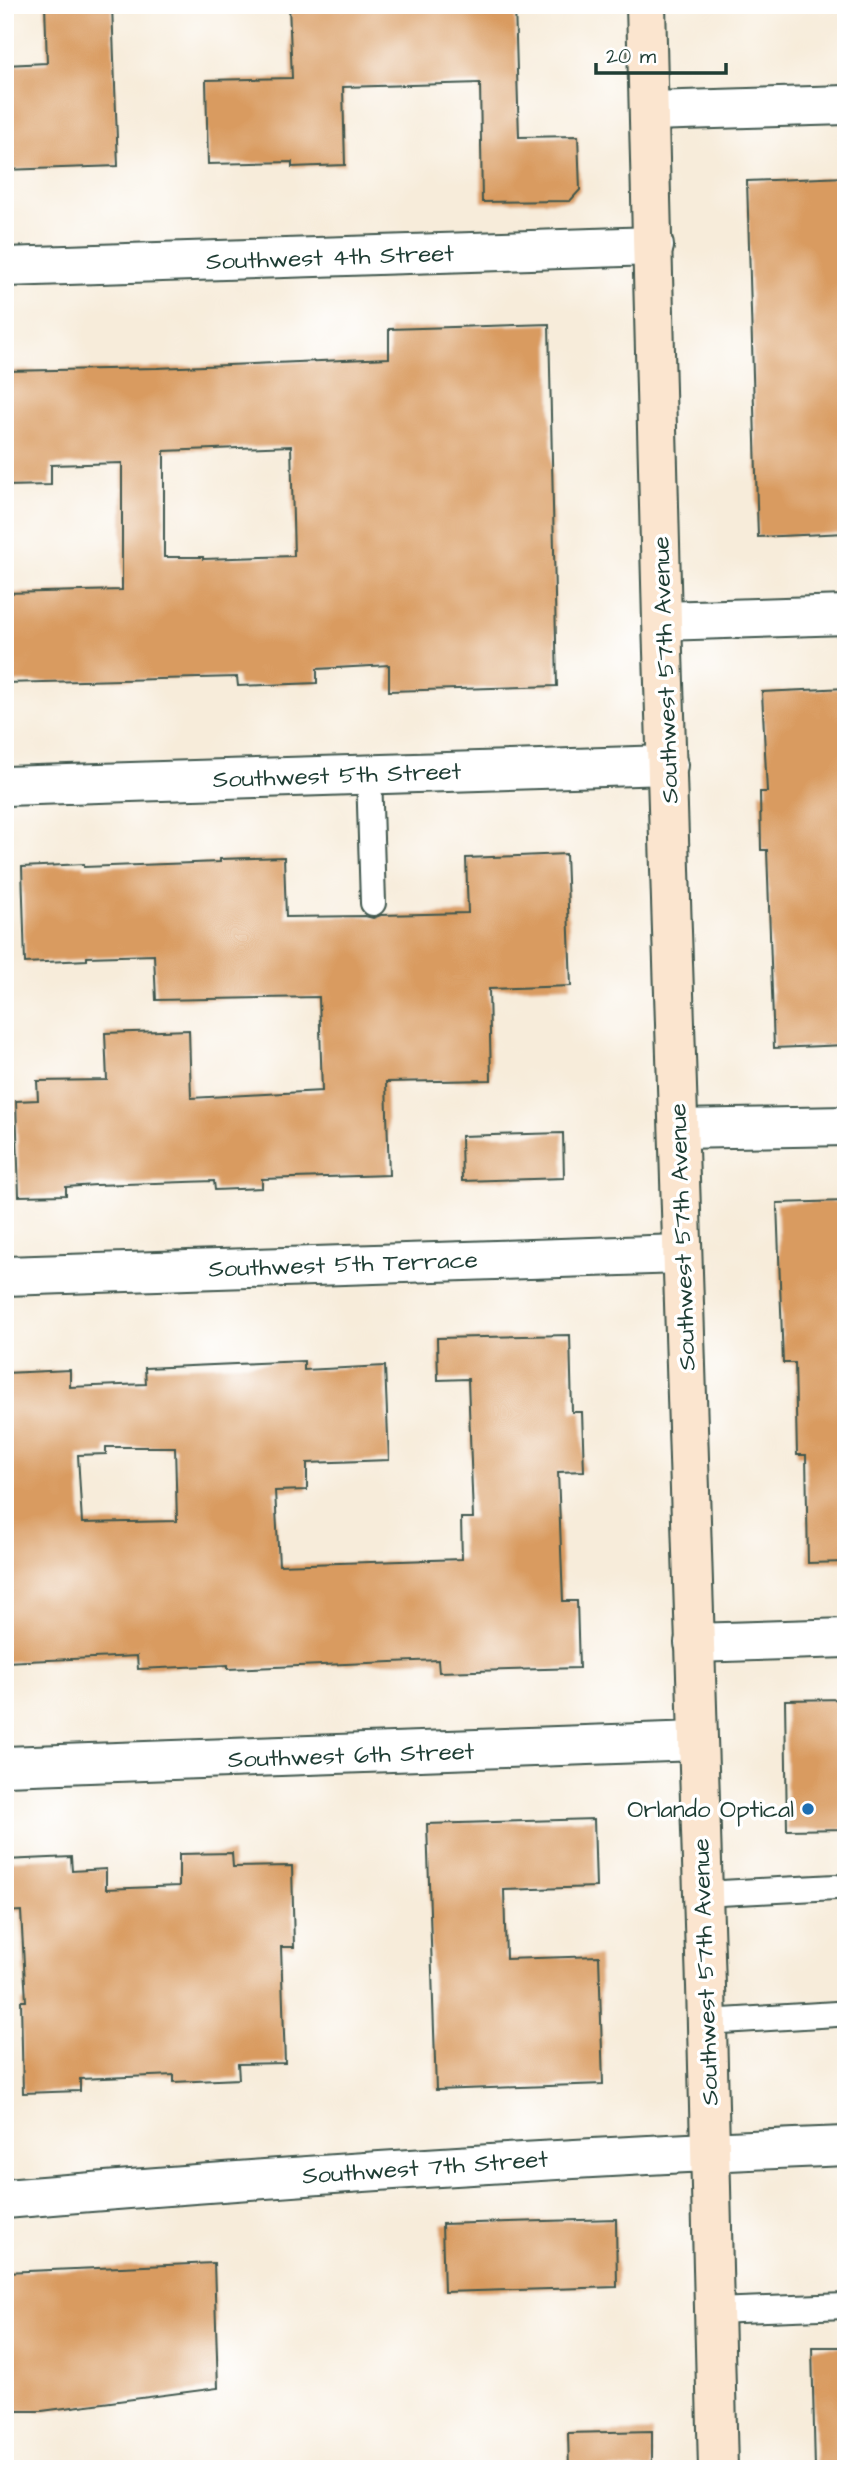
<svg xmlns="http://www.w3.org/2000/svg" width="851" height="2474" font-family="'Architects Daughter',sans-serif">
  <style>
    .building { fill: #d99b61; fill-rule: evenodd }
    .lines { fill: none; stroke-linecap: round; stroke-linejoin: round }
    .service-casing { stroke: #3f574d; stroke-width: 28 }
    .minor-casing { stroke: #3f574d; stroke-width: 42 }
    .secondary-casing { stroke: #3f574d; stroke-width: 42 }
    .service { stroke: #fff; stroke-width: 24 }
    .minor { stroke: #fff; stroke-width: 38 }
    .secondary { stroke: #fbe5cf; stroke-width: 38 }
    .poi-dot { fill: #1f6fb2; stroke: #fff; stroke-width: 2.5 }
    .labels { text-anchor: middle; stroke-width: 7; stroke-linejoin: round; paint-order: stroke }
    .street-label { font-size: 24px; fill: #1f3d34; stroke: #fff }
    .poi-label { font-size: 24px; fill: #1f3d34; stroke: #fff; text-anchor: end }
  </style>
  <rect width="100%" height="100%" fill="#fff"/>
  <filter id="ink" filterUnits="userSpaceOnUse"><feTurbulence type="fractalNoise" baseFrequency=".0143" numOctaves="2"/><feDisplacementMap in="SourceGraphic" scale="14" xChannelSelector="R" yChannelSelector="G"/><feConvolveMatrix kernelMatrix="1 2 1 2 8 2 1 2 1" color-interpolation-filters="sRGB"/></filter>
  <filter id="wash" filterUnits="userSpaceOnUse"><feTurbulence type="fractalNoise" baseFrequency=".00686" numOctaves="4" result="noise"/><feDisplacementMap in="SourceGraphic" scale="28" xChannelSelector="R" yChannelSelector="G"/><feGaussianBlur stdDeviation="1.57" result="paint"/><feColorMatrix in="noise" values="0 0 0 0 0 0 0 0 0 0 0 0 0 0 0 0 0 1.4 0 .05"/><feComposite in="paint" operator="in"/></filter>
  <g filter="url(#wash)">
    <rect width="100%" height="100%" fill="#f7ecda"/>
    <g id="blocks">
      <!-- building -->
      <path class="building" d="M 45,5 L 112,5 L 118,166 L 5,170 L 5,65 L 47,63 Z
        M 289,5 L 515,5 L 519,137 L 578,136 L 580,190 L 570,201 L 482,202 L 480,83 L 343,87 L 345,165 L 292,167 L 292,162 L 208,164 L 206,80 L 292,78 Z
        M 846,177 L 846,533 L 758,537 L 747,181 Z
        M 549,324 L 557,686 L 389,691 L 389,665 L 317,669 L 317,683 L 238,686 L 237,677 L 5,683 L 5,593 L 122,590 L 122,463 L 51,465 L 51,485 L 5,486 L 5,371 L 157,368 L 389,358 L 389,329 ZM 291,446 L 294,556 L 203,559 L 203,557 L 164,557 L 164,451 Z
        M 846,688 L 846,1045 L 774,1048 L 767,850 L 761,850 L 760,792 L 767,792 L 762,692 Z
        M 566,854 L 571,986 L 489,989 L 491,1080 L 386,1082 L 389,1175 L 262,1179 L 262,1188 L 215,1190 L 214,1181 L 96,1185 L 66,1187 L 66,1195 L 19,1196 L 16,1101 L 38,1100 L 37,1081 L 107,1080 L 105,1033 L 189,1030 L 191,1098 L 322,1091 L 319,997 L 156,1000 L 154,955 L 87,957 L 87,960 L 25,963 L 22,867 L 84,864 L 84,867 L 220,862 L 220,859 L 284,857 L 286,917 L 365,916 L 373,918 L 381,915 L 468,913 L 466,858 Z
        M 563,1133 L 564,1178 L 462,1181 L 461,1136 Z
        M 846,1201 L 846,1562 L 808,1563 L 806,1455 L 797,1455 L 795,1363 L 783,1363 L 777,1203 Z
        M 570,1335 L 572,1412 L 582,1412 L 584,1471 L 558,1472 L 563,1601 L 577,1601 L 579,1668 L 439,1672 L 438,1660 L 228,1669 L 228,1665 L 138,1669 L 137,1656 L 5,1662 L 5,1373 L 70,1370 L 70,1387 L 146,1384 L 145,1368 L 304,1361 L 304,1370 L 385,1366 L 389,1460 L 307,1463 L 307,1490 L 275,1491 L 279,1565 L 462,1559 L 461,1518 L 473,1518 L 468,1379 L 438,1380 L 437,1338 ZM 106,1447 L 175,1447 L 177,1521 L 82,1523 L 78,1455 L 106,1454 Z
        M 846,1699 L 846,1829 L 787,1830 L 785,1700 Z
        M 594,1819 L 596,1887 L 504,1890 L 506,1959 L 599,1956 L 603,2084 L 436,2090 L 427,1824 Z
        M 232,1853 L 233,1867 L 292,1866 L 294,1947 L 281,1947 L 285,2063 L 238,2064 L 239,2079 L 174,2082 L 174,2075 L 80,2079 L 80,2091 L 23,2093 L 21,2001 L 26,2001 L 21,1911 L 5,1912 L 5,1860 L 71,1857 L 72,1871 L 106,1869 L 106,1889 L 179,1886 L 179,1854 Z
        M 616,2219 L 617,2287 L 444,2292 L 442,2224 Z
        M 214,2263 L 218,2388 L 42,2411 L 5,2411 L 5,2272 Z
        M 812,2347 L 846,2347 L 846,2469 L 815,2469 Z
        M 652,2431 L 652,2469 L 569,2469 L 568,2433 Z"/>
    </g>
  </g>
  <g filter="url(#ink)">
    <use href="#blocks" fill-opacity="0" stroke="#3f574d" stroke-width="2"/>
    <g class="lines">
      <!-- service casing -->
      <g class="service-casing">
        <path id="service" d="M 369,773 L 373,903
          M 702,1894 L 836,1887
          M 706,2022 L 836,2014
          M 714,2311 L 846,2306"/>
      </g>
      <!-- minor casing -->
      <g class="minor-casing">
        <path id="minor" d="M 651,111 L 846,105
          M 5,267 L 654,246
          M 662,621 L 846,615
          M 5,786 L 668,765
          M 679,1129 L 846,1126
          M 5,1276 L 681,1254
          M 694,1643 L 846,1638
          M 5,1766 L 697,1741
          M 5,2199 C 285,2176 565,2157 846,2146"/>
      </g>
      <!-- secondary casing -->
      <g class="secondary-casing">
        <path id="secondary" d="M 646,5 L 662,621 L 706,1986 L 718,2469"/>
      </g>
      <!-- service -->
      <use href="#service" class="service"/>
      <!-- minor -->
      <use href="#minor" class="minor"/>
      <!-- secondary -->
      <use href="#secondary" class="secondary"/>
    </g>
  </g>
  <!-- markers -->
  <circle class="poi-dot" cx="808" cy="1809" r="7"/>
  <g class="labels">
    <!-- street labels -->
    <g class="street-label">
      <text transform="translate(330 257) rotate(-2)" y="8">Southwest 4th Street</text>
      <text transform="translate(665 670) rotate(-92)" y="8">Southwest 57th Avenue</text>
      <text transform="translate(337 775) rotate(-2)" y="8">Southwest 5th Street</text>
      <text transform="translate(682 1237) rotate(-92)" y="8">Southwest 57th Avenue</text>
      <text transform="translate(343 1264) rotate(-2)" y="8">Southwest 5th Terrace</text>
      <text transform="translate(351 1755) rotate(-2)" y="8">Southwest 6th Street</text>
      <text transform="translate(705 1972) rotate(-92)" y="8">Southwest 57th Avenue</text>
      <text transform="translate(425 2167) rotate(-4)" y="8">Southwest 7th Street</text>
    </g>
    <!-- poi labels -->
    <g class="poi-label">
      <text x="794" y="1817">Orlando Optical</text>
    </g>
  </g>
  <!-- margin -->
  <rect width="851" height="2474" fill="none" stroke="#fff" stroke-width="28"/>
  <!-- scale -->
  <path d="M596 63v10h130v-10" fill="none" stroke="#1f3d34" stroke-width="3.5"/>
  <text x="606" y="63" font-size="21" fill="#1f3d34" stroke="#ffffff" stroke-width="5" paint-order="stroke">20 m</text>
</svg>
